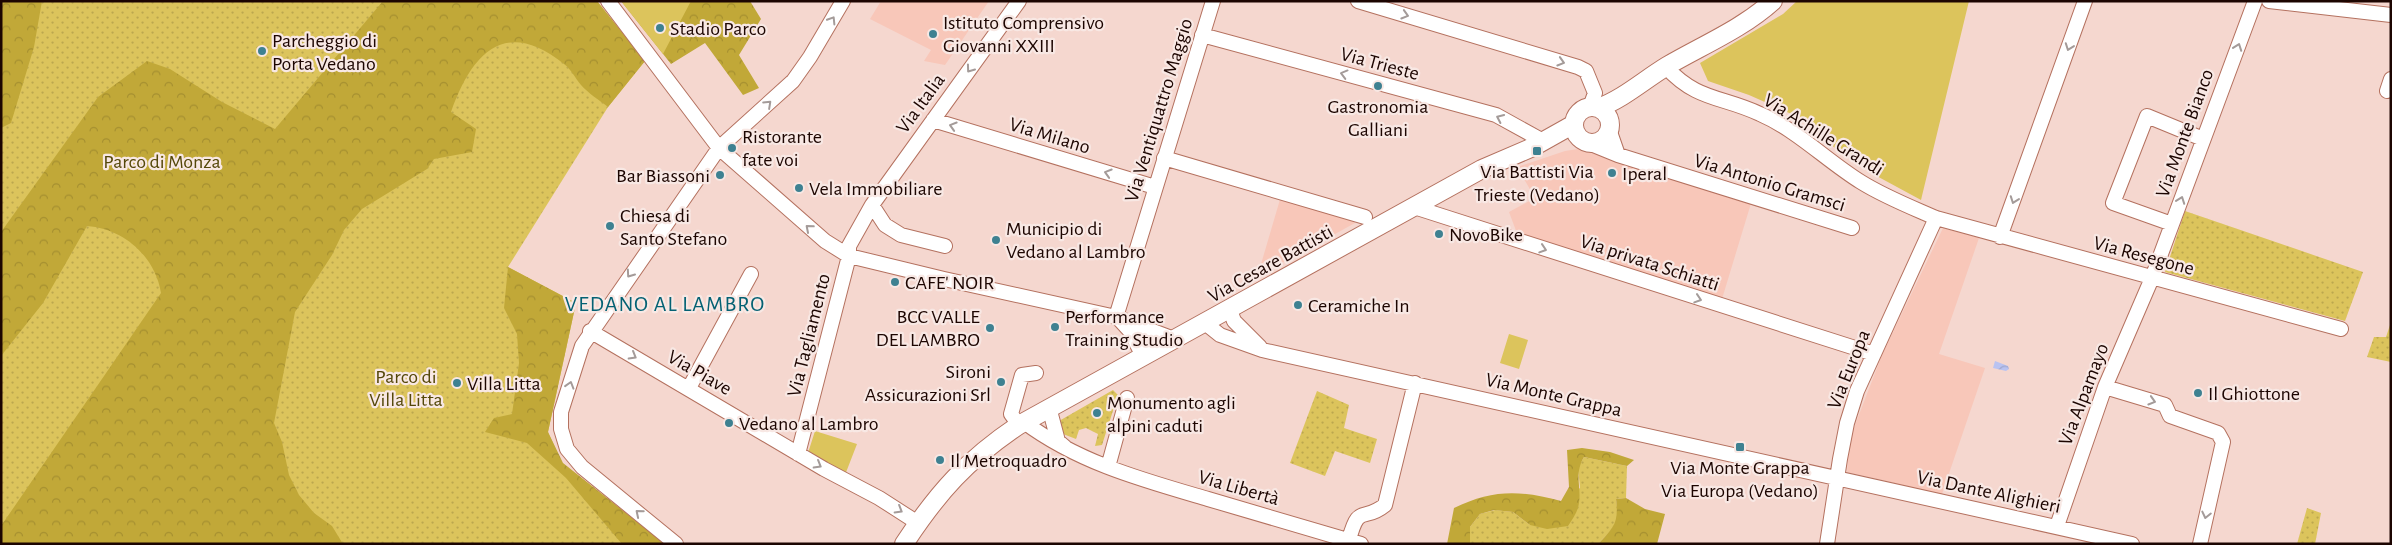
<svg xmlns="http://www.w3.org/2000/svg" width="2392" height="545" font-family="'Alegreya Sans',sans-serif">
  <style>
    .built { fill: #f8c7b9 }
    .grass { fill: url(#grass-dots) }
    .forest { fill: url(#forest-crowns) }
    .garden { fill: #dcc45c }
    .water { fill: url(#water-waves) }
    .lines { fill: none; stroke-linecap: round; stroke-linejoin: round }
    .minor-casing { stroke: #b4715f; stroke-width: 16 }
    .major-casing { stroke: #b4715f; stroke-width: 20 }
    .minor { stroke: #fff; stroke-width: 14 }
    .major { stroke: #fff; stroke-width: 18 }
    .oneway { stroke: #a49b99 }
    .poi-dot { fill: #3e8191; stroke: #f8e8e4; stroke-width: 2 }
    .labels { text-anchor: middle; stroke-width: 4.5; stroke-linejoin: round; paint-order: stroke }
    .poi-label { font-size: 20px; fill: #1c0501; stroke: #f8e8e4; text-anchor: start }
    .street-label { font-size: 20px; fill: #1c0501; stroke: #f8e8e4 }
    .park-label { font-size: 20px; fill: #544709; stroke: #f8e8e4 }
    .quarter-label { font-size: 22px; letter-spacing: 1px; fill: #046173; stroke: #f8e8e4 }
  </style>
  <defs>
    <pattern id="grass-dots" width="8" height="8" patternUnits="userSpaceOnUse" patternTransform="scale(1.25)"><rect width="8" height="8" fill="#dcc45c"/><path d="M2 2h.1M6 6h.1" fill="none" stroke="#bca74e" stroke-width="1.8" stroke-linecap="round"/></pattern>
    <pattern id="forest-crowns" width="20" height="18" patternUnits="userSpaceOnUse" patternTransform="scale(1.25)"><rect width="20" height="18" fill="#c1a838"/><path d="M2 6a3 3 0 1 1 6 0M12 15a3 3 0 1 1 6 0" fill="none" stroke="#a58f30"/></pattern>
    <pattern id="water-waves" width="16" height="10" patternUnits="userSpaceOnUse" patternTransform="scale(1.25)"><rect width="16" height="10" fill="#bac3f1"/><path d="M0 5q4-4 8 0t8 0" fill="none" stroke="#9fa6cd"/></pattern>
  </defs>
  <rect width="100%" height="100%" fill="#f5d7cf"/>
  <!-- built -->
  <path class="built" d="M 881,1 L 989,1 L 945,65 L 924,61 L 931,50 L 870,19 Z
    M 1578,149 L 1752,200 L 1722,299 L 1518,236 L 1509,212 L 1535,198 L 1517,167 L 1565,151 Z
    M 1281,196 L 1351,216 L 1355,223 L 1284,262 L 1259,271 Z
    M 1943,228 L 1979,238 L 1939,354 L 1985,368 L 1942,494 L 1847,472 L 1850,438 L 1882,355 Z"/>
  <!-- grass -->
  <path class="grass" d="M 1,1 L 597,1 L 645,61 L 608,107 L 508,267 L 576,303 L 548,432 L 562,463 L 665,544 L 1,544 Z
    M 2185,211 L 2363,272 L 2345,321 L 2165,272 Z
    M 2391,322 L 2391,362 L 2367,357 L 2374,337 L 2386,337 Z
    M 1113,390 L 1118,395 L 1102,445 L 1095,446 L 1098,434 L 1086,428 L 1079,430 L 1076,439 L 1063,434 L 1059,421 Z
    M 1317,391 L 1349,405 L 1344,428 L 1377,439 L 1370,463 L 1335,451 L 1325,476 L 1290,463 Z
    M 1584,457 L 1627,466 L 1626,498 L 1616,499 C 1620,524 1615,526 1598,544 L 1470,544 L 1470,527 L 1480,514 L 1495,510 L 1513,512 L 1530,525 L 1580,488 L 1578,468 Z
    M 2307,508 L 2321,513 L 2315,544 L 2297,544 Z"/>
  <!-- forest -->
  <path class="forest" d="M 1,1 L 42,1 L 34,47 L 11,123 L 1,128 Z
    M 383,1 L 597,1 L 645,61 L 608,107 C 599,100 588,93 581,85 C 575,78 571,69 564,64 C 506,17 472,52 451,112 L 476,129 L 472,152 L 434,159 L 427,169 L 362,209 L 344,230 L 332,255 L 295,312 L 274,423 L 282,442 L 289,475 L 299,495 L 314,513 L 332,526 L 343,544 L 1,544 L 1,526 L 161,293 C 155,256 124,229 87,226 L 43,303 L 1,356 L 1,232 L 98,97 L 147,61 L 170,69 L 222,102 L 275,129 Z
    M 621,1 L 750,1 L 761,19 L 739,55 L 759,88 L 743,95 L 705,43 L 671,64 Z
    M 508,267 L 576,303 L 548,432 L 563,463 L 665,544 L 622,544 L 566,478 L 527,443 L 485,432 L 494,418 L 512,414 L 519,363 L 517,334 L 504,308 Z
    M 1582,448 L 1610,452 L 1634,460 L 1627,466 L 1584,457 C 1573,476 1583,488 1578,508 C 1576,514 1572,520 1568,526 L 1547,529 L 1530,525 L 1513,512 L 1494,510 L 1480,514 L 1470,527 L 1470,544 L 1447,544 L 1454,508 C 1492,489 1521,490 1561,501 L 1569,487 L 1567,450 Z
    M 1626,498 L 1645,509 L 1665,514 L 1657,544 L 1598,544 C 1614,527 1619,523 1616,499 Z"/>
  <!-- garden -->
  <path class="garden" d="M 621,1 L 691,1 L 663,54 Z
    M 1797,1 L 1969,1 L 1921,200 L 1873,174 L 1831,145 L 1796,116 L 1749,95 L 1708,81 L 1700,63 L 1783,14 Z
    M 1509,334 L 1528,340 L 1519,369 L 1500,363 Z
    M 815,431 L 857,444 L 845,475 L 808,453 Z"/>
  <!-- water -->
  <path class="water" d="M 1995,361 L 2008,366 L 2009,369 L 2006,371 L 1993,368 Z"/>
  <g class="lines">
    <!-- minor casing -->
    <g class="minor-casing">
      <path id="minor" d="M 608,1 L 719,148 L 825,241 L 849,256 L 944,279 L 1116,317 L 1174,339
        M 1358,1 L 1578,67 L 1586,71 L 1595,93 L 1590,107
        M 2269,1 L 2391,15
        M 1202,35 L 1496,115 L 1543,141
        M 1666,67 C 1697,101 1722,96 1760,114 C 1797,130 1827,161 1861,182 C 1885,197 1911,207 1936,218 L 2341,329
        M 2387,91 L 2391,79
        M 933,120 L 1155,187
        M 1610,132 L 1618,155
        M 1591,144 L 1618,155 L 1852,228
        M 1164,158 L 1365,217
        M 872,205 L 885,225 L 901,235 L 945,246
        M 1414,207 L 1874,354
        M 2172,224 L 2113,203 L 2147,116 L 2203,139
        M 2000,237 L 2085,1
        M 1230,310 L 1234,321 L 1260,347
        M 1116,317 L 1213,1
        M 1119,319 L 1130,331 L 1143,356
        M 1205,323 L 1220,335 L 1262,350 L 2132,544
        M 590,331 L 824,469 L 879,498 L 918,523
        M 2105,387 L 2165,405 L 2170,416 L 2218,433 L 2223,442 L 2200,544
        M 689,388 L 751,274
        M 1049,407 L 1058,441 L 1065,447
        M 1024,422 C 1079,463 1143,480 1208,499 C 1259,514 1310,529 1361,544
        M 1019,425 L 1011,414 L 1022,375 L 1036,373
        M 798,454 L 849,256 L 849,246 L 872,205 L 1019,1
        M 1108,467 L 1127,398
        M 2057,526 L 2105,387 L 2152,278 L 2255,1
        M 1349,540 C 1359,502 1363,523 1385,505 L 1415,383
        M 676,544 L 582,467 L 567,449 L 561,429 L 561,412 L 582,346 L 719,148 L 793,81 L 810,57 L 843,1
        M 1827,544 L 1840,459 L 1847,423 L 1857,391 L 1936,218"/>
    </g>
    <!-- major casing -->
    <g class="major-casing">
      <path id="major" d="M1574 125a18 18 0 1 1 36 0a18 18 0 1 1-36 0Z
        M 1598,108 C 1623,99 1644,80 1667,66 C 1703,45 1742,29 1773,1
        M 904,544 C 938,492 967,460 1019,425 L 1482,169 L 1533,147 L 1574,124"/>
    </g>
    <!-- minor -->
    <use href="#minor" class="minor"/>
    <!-- major -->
    <use href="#major" class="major"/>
  </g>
  <!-- one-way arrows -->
  <defs><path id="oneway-chevron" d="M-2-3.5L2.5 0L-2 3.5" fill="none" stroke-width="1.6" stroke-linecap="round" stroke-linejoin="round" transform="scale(1.25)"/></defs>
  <g class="oneway">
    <use href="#oneway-chevron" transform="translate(1405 15) rotate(17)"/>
    <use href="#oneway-chevron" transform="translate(832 20) rotate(-58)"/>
    <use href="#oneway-chevron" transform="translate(2069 47) rotate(110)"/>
    <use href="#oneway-chevron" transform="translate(2238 47) rotate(-70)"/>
    <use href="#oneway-chevron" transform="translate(1561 62) rotate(17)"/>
    <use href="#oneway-chevron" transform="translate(970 69) rotate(126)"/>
    <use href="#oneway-chevron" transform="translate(1344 74) rotate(-165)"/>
    <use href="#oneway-chevron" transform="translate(768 104) rotate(-43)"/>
    <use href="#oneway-chevron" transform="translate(1500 118) rotate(-155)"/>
    <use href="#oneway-chevron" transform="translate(953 126) rotate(-163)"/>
    <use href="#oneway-chevron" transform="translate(1108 173) rotate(-163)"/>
    <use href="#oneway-chevron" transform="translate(2014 200) rotate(110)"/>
    <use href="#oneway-chevron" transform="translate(2181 200) rotate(-70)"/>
    <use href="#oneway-chevron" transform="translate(809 228) rotate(-139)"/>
    <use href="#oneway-chevron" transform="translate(1543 249) rotate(18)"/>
    <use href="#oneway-chevron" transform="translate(630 274) rotate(125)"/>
    <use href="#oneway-chevron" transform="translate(1698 299) rotate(18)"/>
    <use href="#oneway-chevron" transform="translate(633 356) rotate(30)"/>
    <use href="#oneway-chevron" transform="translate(570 385) rotate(-73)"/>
    <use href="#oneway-chevron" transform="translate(2152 401) rotate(17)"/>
    <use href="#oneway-chevron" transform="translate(818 465) rotate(30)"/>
    <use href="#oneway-chevron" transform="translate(899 510) rotate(31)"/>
    <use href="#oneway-chevron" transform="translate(639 513) rotate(-140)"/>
    <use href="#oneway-chevron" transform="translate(2206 515) rotate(103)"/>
  </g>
  <!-- markers -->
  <g class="poi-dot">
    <circle cx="660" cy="28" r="5"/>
    <circle cx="933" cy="34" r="5"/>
    <circle cx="262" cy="51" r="5"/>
    <circle cx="1378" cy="86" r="5"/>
    <circle cx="732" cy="148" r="5"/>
    <rect x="1532" y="146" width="10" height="10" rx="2.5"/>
    <circle cx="1612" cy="173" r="5"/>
    <circle cx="720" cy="175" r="5"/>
    <circle cx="799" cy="188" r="5"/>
    <circle cx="610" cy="226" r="5"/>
    <circle cx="1439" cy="234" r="5"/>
    <circle cx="996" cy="240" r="5"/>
    <circle cx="895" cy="282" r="5"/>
    <circle cx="1298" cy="305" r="5"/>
    <circle cx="1055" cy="327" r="5"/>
    <circle cx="990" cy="328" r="5"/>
    <circle cx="1001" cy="382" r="5"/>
    <circle cx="457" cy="383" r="5"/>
    <circle cx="2198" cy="393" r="5"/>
    <circle cx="1097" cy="413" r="5"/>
    <circle cx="729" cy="423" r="5"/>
    <rect x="1735" y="442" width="10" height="10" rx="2.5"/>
    <circle cx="940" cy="460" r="5"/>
  </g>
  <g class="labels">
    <!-- poi labels -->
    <g class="poi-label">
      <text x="943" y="29">Istituto Comprensivo<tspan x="943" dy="23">Giovanni XXIII</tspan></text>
      <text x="670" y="35">Stadio Parco</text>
      <text x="272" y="47">Parcheggio di<tspan x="272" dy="23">Porta Vedano</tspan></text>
      <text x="1378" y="113" text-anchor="middle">Gastronomia<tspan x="1378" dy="23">Galliani</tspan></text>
      <text x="742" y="143">Ristorante<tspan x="742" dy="23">fate voi</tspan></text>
      <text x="1537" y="178" text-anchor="middle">Via Battisti Via<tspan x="1537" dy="23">Trieste (Vedano)</tspan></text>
      <text x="1622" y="180">Iperal</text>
      <text x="710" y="182" text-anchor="end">Bar Biassoni</text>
      <text x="809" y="195">Vela Immobiliare</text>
      <text x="620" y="222">Chiesa di<tspan x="620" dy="23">Santo Stefano</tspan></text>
      <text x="1006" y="235">Municipio di<tspan x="1006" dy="23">Vedano al Lambro</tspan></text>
      <text x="1449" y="241">NovoBike</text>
      <text x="905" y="289">CAFE' NOIR</text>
      <text x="1308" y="312">Ceramiche In</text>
      <text x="980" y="323" text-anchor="end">BCC VALLE<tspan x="980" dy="23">DEL LAMBRO</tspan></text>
      <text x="1065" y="323">Performance<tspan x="1065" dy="23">Training Studio</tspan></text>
      <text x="991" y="378" text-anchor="end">Sironi<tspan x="991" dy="23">Assicurazioni Srl</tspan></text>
      <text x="467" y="390">Villa Litta</text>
      <text x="2208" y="400">Il Ghiottone</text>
      <text x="1107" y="409">Monumento agli<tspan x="1107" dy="23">alpini caduti</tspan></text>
      <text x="739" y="430">Vedano al Lambro</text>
      <text x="950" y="467">Il Metroquadro</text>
      <text x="1740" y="474" text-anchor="middle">Via Monte Grappa<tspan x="1740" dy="23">Via Europa (Vedano)</tspan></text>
    </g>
    <!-- street labels -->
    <g class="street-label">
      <text transform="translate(1380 63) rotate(15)" y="7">Via Trieste</text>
      <text transform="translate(920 103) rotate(-54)" y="7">Via Italia</text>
      <text transform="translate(1158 110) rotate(-73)" y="7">Via Ventiquattro Maggio</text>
      <text transform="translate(2184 133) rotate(-70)" y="7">Via Monte Bianco</text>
      <text transform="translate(1824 134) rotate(32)" y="7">Via Achille Grandi</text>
      <text transform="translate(1050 135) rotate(17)" y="7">Via Milano</text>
      <text transform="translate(1770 182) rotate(17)" y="7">Via Antonio Gramsci</text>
      <text transform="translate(2144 255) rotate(15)" y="7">Via Resegone</text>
      <text transform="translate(1650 262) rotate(18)" y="7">Via privata Schiatti</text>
      <text transform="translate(1270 263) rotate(-29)" y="7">Via Cesare Battisti</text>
      <text transform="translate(808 335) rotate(-76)" y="7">Via Tagliamento</text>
      <text transform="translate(1848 369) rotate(-68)" y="7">Via Europa</text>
      <text transform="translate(700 372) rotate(30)" y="7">Via Piave</text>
      <text transform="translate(1554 394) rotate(13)" y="7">Via Monte Grappa</text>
      <text transform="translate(2083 394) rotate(-69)" y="7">Via Alpamayo</text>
      <text transform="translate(1239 487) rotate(16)" y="7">Via Libertà</text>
      <text transform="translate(1989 491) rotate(12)" y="7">Via Dante Alighieri</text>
    </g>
    <!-- park labels -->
    <g class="park-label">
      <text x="162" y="168">Parco di Monza</text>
      <text x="406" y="383">Parco di<tspan x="406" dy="23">Villa Litta</tspan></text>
    </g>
    <!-- quarter labels -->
    <g class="quarter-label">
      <text x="665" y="311">VEDANO AL LAMBRO</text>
    </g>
  </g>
  <!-- border -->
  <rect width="2392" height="545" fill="none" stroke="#1c0501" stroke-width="5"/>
</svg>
